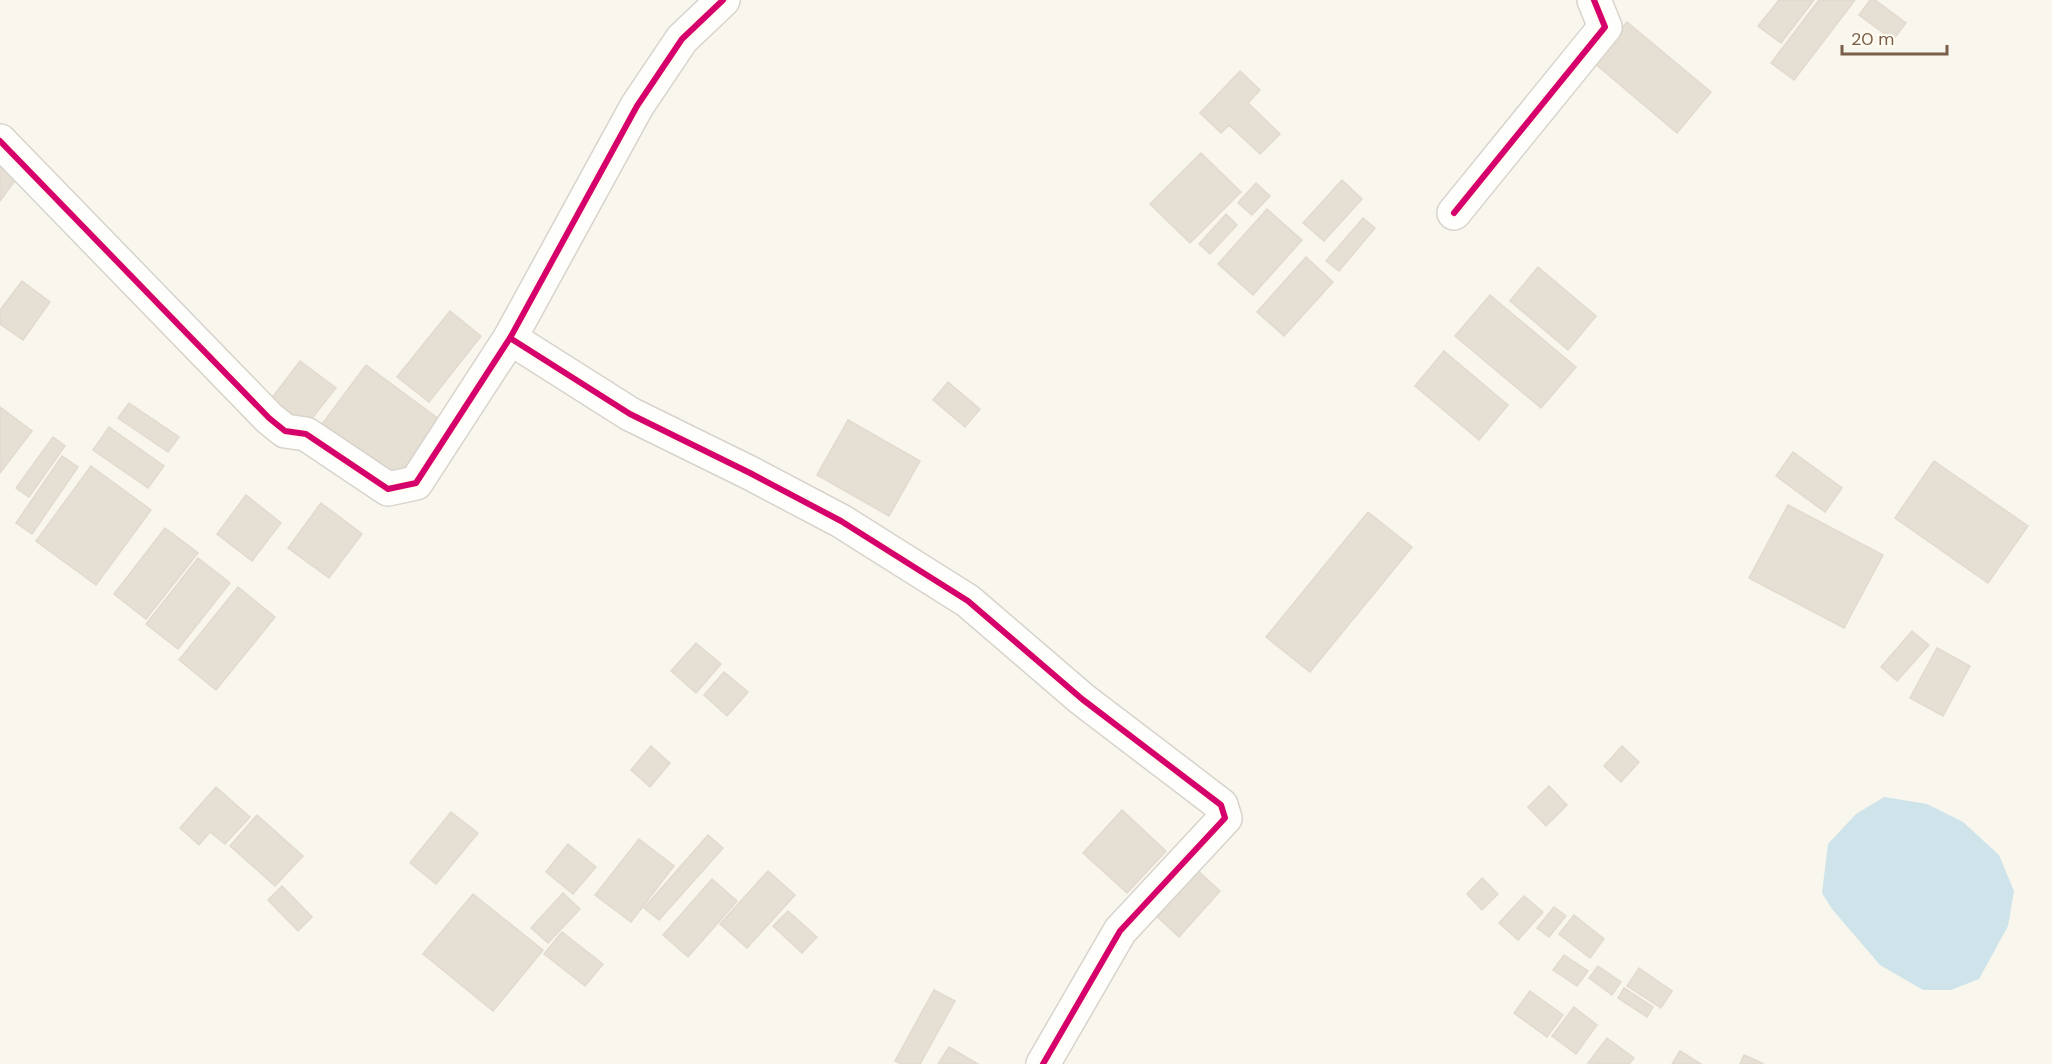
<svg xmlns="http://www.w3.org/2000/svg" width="2052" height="1064" font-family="'DM Sans',sans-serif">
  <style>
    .water { fill: #cee4ea }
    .building { fill: #e6dfd4; stroke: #e2dacf; stroke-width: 1.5 }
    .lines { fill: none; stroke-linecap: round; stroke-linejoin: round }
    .street-casing { stroke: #d8d3cb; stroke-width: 36 }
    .street { stroke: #fefefc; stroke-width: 33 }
    .cycleway-casing { stroke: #fffbf0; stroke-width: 10 }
    .cycleway { stroke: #d6006c; stroke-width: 6 }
  </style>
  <rect width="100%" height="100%" fill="#f9f6ed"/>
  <!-- water -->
  <path class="water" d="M 1884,797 L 1927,804 L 1963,822 L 1999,855 L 2014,891 L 2008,926 L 1979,979 L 1951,990 L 1923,990 L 1880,965 L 1832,909 L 1822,893 L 1828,844 L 1856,814 Z"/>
  <!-- building -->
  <path class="building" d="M 1779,0 L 1814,0 L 1781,43 L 1758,26 Z
    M 1819,0 L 1855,0 L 1794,80 L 1771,63 Z
    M 1870,0 L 1875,0 L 1906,23 L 1893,40 L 1859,15 Z
    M 1627,22 L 1711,92 L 1677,133 L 1593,62 Z
    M 1240,71 L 1260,90 L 1248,103 L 1280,134 L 1260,154 L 1229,125 L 1221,133 L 1200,113 Z
    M 1201,153 L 1241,192 L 1190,243 L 1150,204 Z
    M 0,155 L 22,171 L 0,201 Z
    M 1342,180 L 1362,199 L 1324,241 L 1303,223 Z
    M 1256,183 L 1270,196 L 1252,215 L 1238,203 Z
    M 1267,209 L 1302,240 L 1253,295 L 1218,264 Z
    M 1226,214 L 1237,225 L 1210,254 L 1199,244 Z
    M 1363,218 L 1375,228 L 1339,271 L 1326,261 Z
    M 1306,257 L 1333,282 L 1284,336 L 1257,312 Z
    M 1538,267 L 1596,316 L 1568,350 L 1510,301 Z
    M 22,281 L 50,302 L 23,340 L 0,324 L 0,310 Z
    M 1490,295 L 1576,367 L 1541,408 L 1455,336 Z
    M 450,311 L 481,336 L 429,402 L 397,377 Z
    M 1444,351 L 1508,405 L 1479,440 L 1415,386 Z
    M 300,361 L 336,388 L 306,426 L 271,399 Z
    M 366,365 L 440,420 L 397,478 L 322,424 Z
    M 948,382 L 980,409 L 965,427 L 933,400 Z
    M 129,403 L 179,437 L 168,452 L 118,418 Z
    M 0,407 L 32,431 L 0,473 Z
    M 848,420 L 920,461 L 889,516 L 817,475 Z
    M 109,427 L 164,466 L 148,488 L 93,450 Z
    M 53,437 L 65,446 L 29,497 L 16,488 Z
    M 1793,452 L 1842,488 L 1825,512 L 1776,476 Z
    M 62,456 L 78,467 L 32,534 L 16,523 Z
    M 1934,461 L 2028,526 L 1988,583 L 1895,518 Z
    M 91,466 L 151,510 L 96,585 L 36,541 Z
    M 246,495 L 281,523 L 252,561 L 217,534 Z
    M 321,503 L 362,534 L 329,578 L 288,548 Z
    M 1788,505 L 1883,555 L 1844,628 L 1749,578 Z
    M 1368,512 L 1412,547 L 1310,672 L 1266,637 Z
    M 165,528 L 198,553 L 146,619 L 114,594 Z
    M 198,558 L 230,583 L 178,649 L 146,624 Z
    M 238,587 L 275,617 L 216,690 L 179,660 Z
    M 1912,631 L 1929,645 L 1897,681 L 1881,667 Z
    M 696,643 L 721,664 L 696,693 L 671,671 Z
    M 1937,648 L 1970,666 L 1943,716 L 1910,698 Z
    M 724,672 L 748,692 L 727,716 L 704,695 Z
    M 651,746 L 670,763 L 650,787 L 631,770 Z
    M 1622,746 L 1639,762 L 1621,782 L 1604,766 Z
    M 1549,786 L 1567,805 L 1546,826 L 1528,807 Z
    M 216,787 L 250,817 L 225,844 L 210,832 L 199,845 L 180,828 Z
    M 1122,810 L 1166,851 L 1127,893 L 1083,853 Z
    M 451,812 L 478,833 L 436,884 L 410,863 Z
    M 257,815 L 303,856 L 275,886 L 230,846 Z
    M 708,835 L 723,848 L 659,920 L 644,908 Z
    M 639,839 L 674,866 L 631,922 L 595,895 Z
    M 568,844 L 596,867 L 573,894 L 546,872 Z
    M 1194,867 L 1220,891 L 1179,937 L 1152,912 Z
    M 768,871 L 795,895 L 747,948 L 720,924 Z
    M 1482,878 L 1498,894 L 1482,910 L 1467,894 Z
    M 712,879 L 737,901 L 688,957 L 663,935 Z
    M 282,886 L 312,917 L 298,931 L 268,900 Z
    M 563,893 L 580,909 L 548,943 L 531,928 Z
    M 473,894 L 543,950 L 493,1011 L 423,954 Z
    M 1524,896 L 1543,912 L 1518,940 L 1499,923 Z
    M 1554,907 L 1566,916 L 1549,937 L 1537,928 Z
    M 788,911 L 817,937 L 802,953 L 773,926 Z
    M 1574,915 L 1604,939 L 1590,958 L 1559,934 Z
    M 562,932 L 603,964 L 585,986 L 544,954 Z
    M 1564,955 L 1588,971 L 1577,986 L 1553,970 Z
    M 1598,966 L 1621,982 L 1612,995 L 1589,978 Z
    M 1639,968 L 1672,991 L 1661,1008 L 1627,986 Z
    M 1624,988 L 1653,1007 L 1647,1017 L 1618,998 Z
    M 934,990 L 955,1001 L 920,1064 L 901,1064 L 895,1061 Z
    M 1530,991 L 1563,1015 L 1547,1037 L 1514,1013 Z
    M 1574,1007 L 1597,1025 L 1576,1054 L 1552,1036 Z
    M 1607,1038 L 1634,1058 L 1629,1064 L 1588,1063 Z
    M 949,1047 L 978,1064 L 938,1064 Z
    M 1680,1051 L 1701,1064 L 1672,1064 Z
    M 1744,1055 L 1764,1064 L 1740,1064 Z"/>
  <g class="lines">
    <!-- street casing -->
    <g class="street-casing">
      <path id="street" d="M 0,141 L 269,418 L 285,431 L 306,434 L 388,489 L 416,483 L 510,338 L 637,106 L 682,39 L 723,0
        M 1454,213 L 1605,27 L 1594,0
        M 510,338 L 630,414 L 750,473 L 841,521 L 968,601 L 1082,699 L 1221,805 L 1225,818 L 1120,931 L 1043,1064"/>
    </g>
    <!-- street -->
    <use href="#street" class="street"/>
    <!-- cycleway casing -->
    <g class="cycleway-casing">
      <path id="cycleway" d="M 0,141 L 269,418 L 285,431 L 306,434 L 388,489 L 416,483 L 510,338 L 637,106 L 682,39 L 723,0
        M 1454,213 L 1605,27 L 1594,0
        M 510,338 L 630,414 L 750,473 L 841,521 L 968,601 L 1082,699 L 1221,805 L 1225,818 L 1120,931 L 1043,1064"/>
    </g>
    <!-- cycleway -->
    <use href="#cycleway" class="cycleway"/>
  </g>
  <!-- scale -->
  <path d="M1842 45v9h105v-9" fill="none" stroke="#7a604a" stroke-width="3"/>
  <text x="1851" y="45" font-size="18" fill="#7a604a" stroke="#fffbf0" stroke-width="4.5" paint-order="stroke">20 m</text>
</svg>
